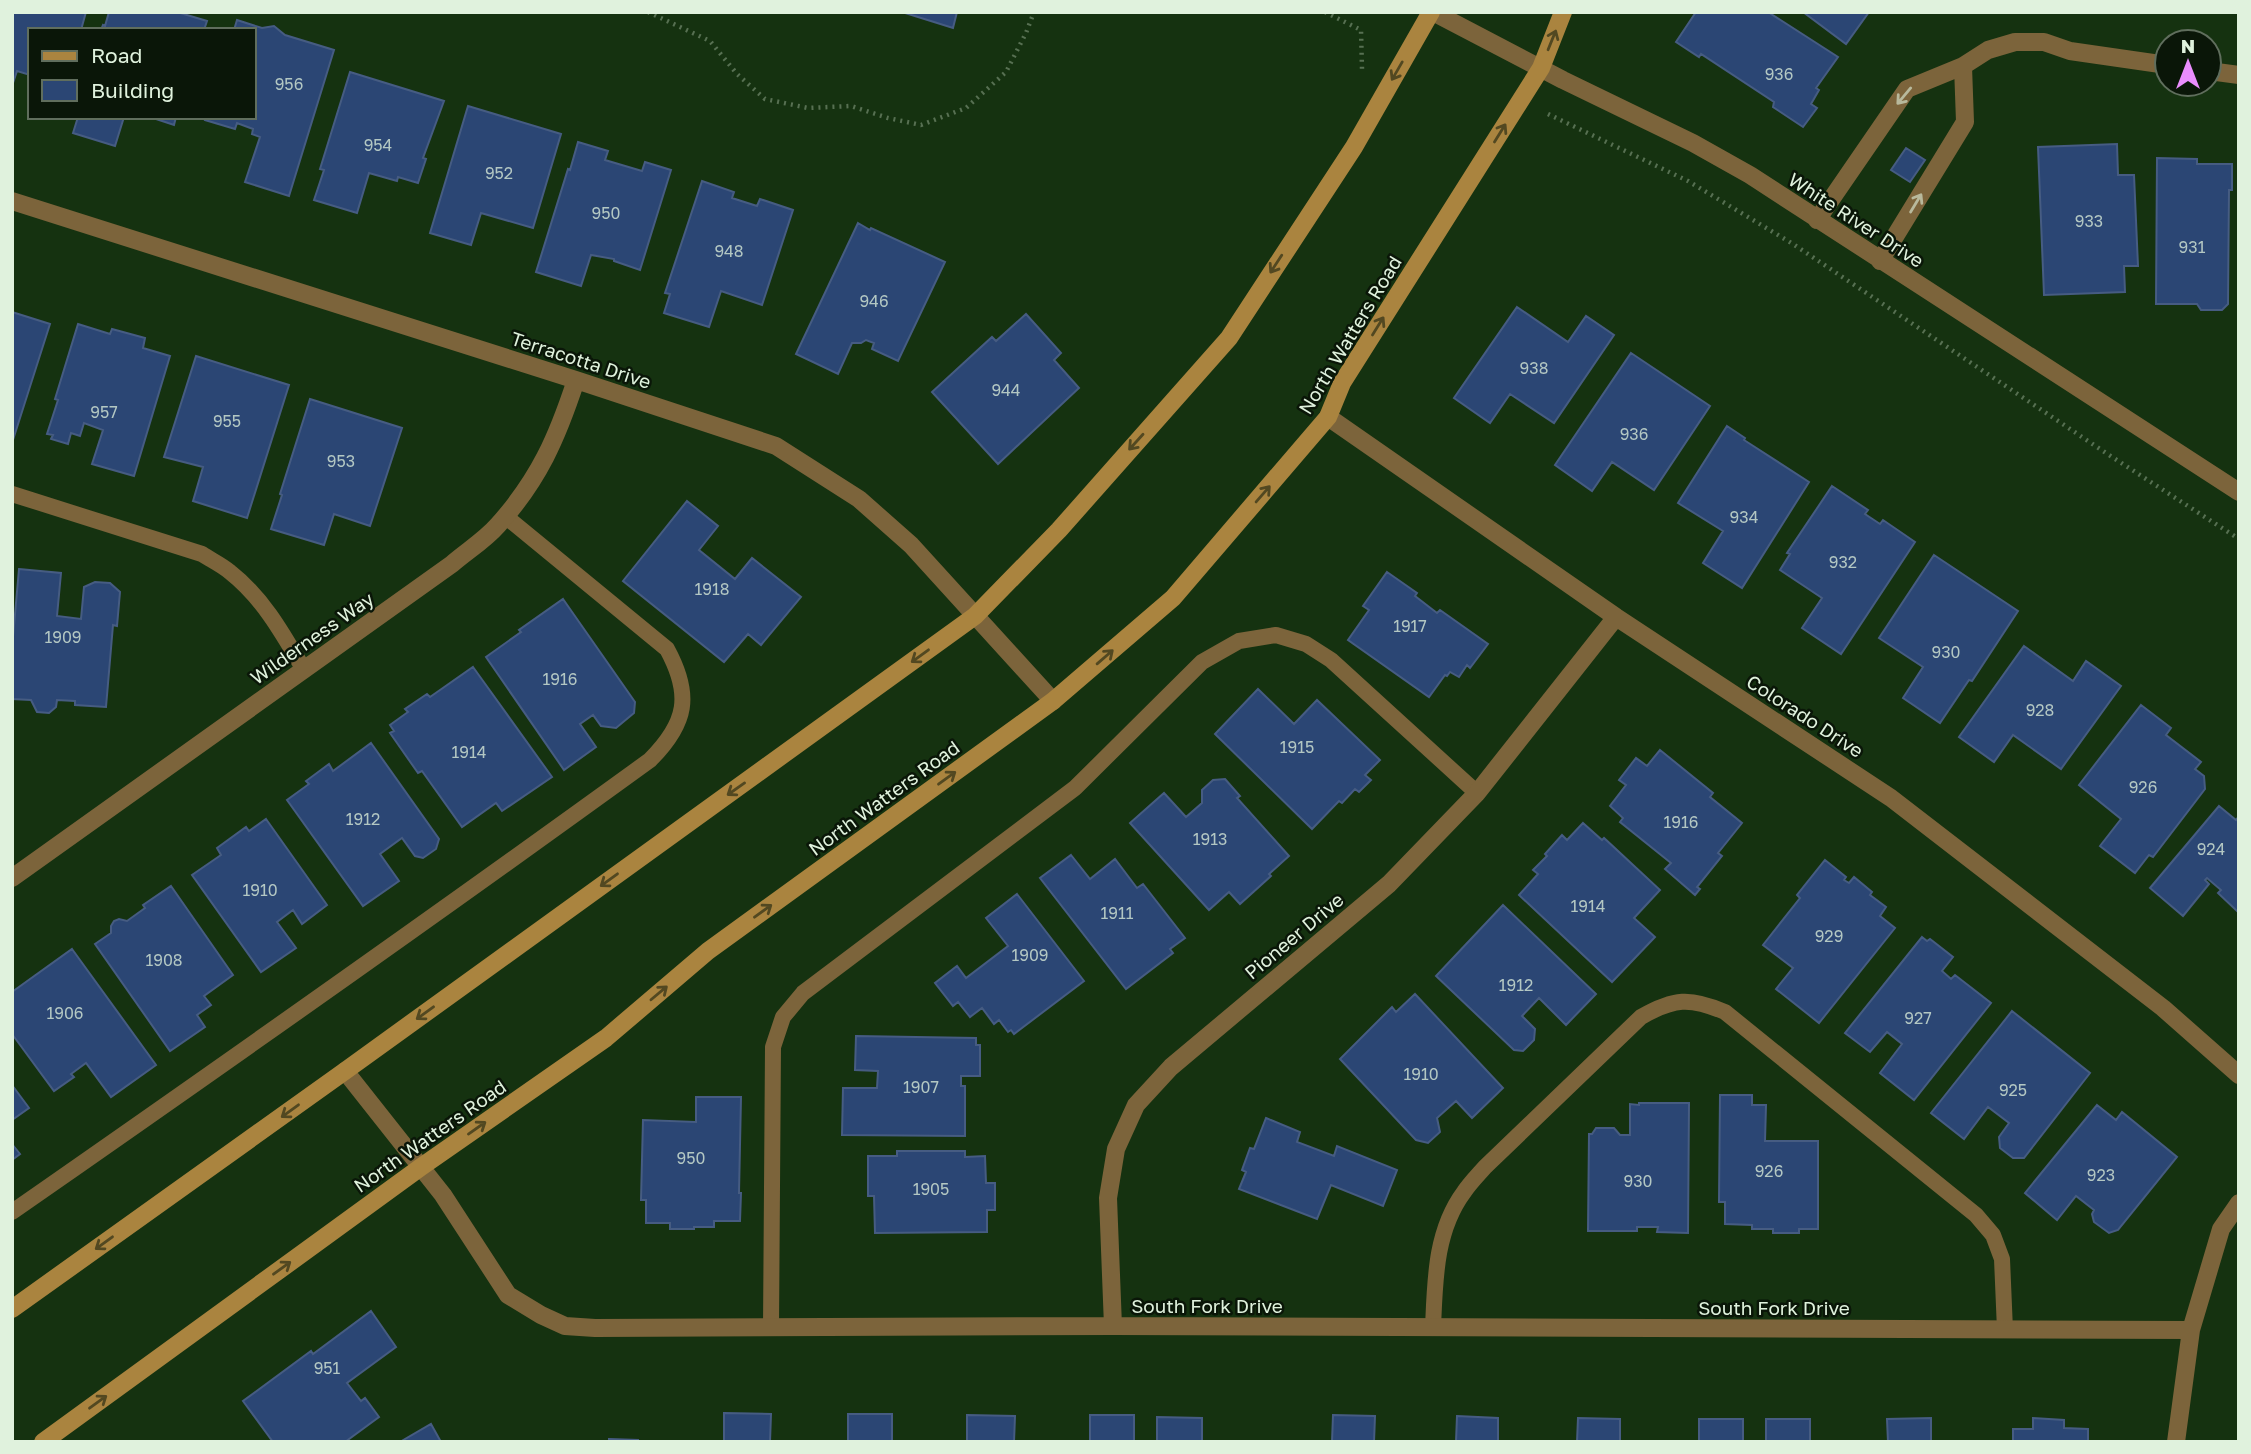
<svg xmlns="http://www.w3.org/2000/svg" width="2251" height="1454" font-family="'Golos Text',sans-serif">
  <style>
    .building { fill: #2b4674; stroke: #465c82; stroke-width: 2 }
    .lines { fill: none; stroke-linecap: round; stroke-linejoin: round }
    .path { stroke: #577052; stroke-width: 4.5; stroke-dasharray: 2 5; stroke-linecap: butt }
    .lane { stroke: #7c643b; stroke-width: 16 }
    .street { stroke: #7c643b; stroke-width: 18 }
    .secondary { stroke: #aa843f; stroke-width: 18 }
    .oneway { stroke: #524821 }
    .oneway2 { stroke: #b8b99c }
    .labels { text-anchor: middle; stroke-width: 5; stroke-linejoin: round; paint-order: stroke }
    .number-label { font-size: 16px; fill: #b3c7c3 }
    .street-label { font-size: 19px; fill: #e0f2dd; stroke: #0a1608 }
  </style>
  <rect width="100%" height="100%" fill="#153210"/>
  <!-- building -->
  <path class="building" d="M 12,12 L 86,12 L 81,30 L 30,30 L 30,75 L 17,71 L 12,86 Z
    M 109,12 L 177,12 L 207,21 L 204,30 L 101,30 L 103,25 L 105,26 Z
    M 902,12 L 957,12 L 953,28 Z
    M 1696,12 L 1768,12 L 1838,57 L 1816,88 L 1819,90 L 1811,104 L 1817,108 L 1803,127 L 1773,107 L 1774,102 L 1701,54 L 1699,57 L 1676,42 Z
    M 1803,12 L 1869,12 L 1846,44 Z
    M 237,20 L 262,28 L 274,26 L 285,35 L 334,50 L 289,196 L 245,182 L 260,137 L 252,134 L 253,129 L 237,123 L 235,129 L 205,120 L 206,117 L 254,117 L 254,30 L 234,30 Z
    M 350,72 L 444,101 L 423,158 L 426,159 L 418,183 L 398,177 L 397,181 L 369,173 L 357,213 L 314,200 L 324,170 L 320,169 Z
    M 468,106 L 561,134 L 533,228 L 481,213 L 471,245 L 430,233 Z
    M 78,117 L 124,117 L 115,146 L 73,133 Z
    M 150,117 L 176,117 L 174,125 Z
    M 578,142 L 608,151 L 605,160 L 642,171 L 645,162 L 671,170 L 640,270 L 614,261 L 614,259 L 591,255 L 581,286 L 536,272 L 568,169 L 570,170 Z
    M 2117,144 L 2118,175 L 2134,175 L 2138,266 L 2124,266 L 2125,292 L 2044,295 L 2038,147 Z
    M 1906,148 L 1925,160 L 1910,182 L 1891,170 Z
    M 2157,158 L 2197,159 L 2197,164 L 2232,164 L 2232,190 L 2229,190 L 2228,304 L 2222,310 L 2201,310 L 2197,304 L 2156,304 Z
    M 702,181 L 734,192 L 732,198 L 757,206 L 760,199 L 793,210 L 762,305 L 721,291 L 709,327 L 664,313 L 670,294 L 665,293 Z
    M 858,223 L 870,230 L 871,228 L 945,262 L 898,361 L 872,349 L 874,343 L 866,340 L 861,343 L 852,343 L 838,374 L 796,354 Z
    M 1517,307 L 1568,342 L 1586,316 L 1614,335 L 1554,423 L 1510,394 L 1490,423 L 1454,398 Z
    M 12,312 L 50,324 L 13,440 L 12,439 Z
    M 1026,314 L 1061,353 L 1054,360 L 1079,388 L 998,464 L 932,392 L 992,337 L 996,341 Z
    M 78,324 L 110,334 L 112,329 L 145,338 L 143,348 L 170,356 L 134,476 L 92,464 L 103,430 L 84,423 L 80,436 L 71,433 L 68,444 L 51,439 L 53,435 L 47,434 L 58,400 L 55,399 Z
    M 1631,353 L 1710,406 L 1654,490 L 1612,462 L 1592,491 L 1555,465 Z
    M 196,356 L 289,385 L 247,518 L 193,501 L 203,467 L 164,457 Z
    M 310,399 L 402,428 L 370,526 L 334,514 L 324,545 L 271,529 L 282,495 L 280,494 Z
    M 1727,426 L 1745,438 L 1744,440 L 1809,482 L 1742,588 L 1703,563 L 1723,531 L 1678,503 Z
    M 1832,486 L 1868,510 L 1865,514 L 1880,524 L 1883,520 L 1915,542 L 1841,654 L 1802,628 L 1822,598 L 1780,570 L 1790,554 L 1787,553 Z
    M 687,501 L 718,526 L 699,550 L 735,579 L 752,558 L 801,597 L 761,645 L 748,634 L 724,662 L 623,581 Z
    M 1934,555 L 2018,611 L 1972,681 L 1969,680 L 1940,723 L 1903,698 L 1923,667 L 1879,638 Z
    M 19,569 L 61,573 L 57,616 L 81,619 L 84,587 L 95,582 L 110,583 L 120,592 L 117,626 L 113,625 L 106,707 L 75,705 L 75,701 L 57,700 L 56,707 L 49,713 L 37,712 L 31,700 L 12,699 L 12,648 Z
    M 1387,572 L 1417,593 L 1415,596 L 1437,613 L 1440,610 L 1488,644 L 1470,668 L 1467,665 L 1459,677 L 1450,672 L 1447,676 L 1445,675 L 1429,697 L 1348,640 L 1369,610 L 1363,606 Z
    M 563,599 L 635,702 L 634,713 L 616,728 L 601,726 L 593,715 L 580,724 L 596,747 L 564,770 L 486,657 L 521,632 L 519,630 Z
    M 2024,646 L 2073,681 L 2086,661 L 2121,686 L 2061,769 L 2013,735 L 1994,762 L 1959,737 Z
    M 473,667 L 552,777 L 502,811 L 496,803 L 462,827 L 422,771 L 418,773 L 390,733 L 394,731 L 390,725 L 408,712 L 405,709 L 427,694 L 430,697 Z
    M 1258,689 L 1294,724 L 1317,700 L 1380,760 L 1365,775 L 1371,780 L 1359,792 L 1355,789 L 1342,803 L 1339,801 L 1312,829 L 1215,734 Z
    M 2141,705 L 2171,728 L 2166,735 L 2201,762 L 2195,769 L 2204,776 L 2205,789 L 2153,857 L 2149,855 L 2135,873 L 2100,846 L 2121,819 L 2079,785 Z
    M 371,743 L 439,839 L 436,849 L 423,858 L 415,856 L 402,838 L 380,854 L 399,881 L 363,906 L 287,800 L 309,784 L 306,781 L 329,764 L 333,771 Z
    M 1660,750 L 1713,793 L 1710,797 L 1742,823 L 1718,853 L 1722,856 L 1697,887 L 1700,889 L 1695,895 L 1665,869 L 1671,863 L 1620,822 L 1623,818 L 1610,806 L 1626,785 L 1619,780 L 1636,758 L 1647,766 Z
    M 1225,779 L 1240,796 L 1237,798 L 1289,856 L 1269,874 L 1271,876 L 1240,904 L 1229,892 L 1209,910 L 1130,823 L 1164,793 L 1186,817 L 1202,803 L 1202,790 L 1213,780 Z
    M 2219,806 L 2236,820 L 2239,816 L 2239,913 L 2218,893 L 2221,890 L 2207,878 L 2205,880 L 2209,884 L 2183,916 L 2150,888 Z
    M 266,819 L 327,905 L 302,924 L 293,910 L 277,922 L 296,948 L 261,972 L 192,875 L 221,855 L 217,848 L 246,827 L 249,831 Z
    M 1583,823 L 1602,840 L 1604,838 L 1660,890 L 1634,918 L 1655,937 L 1612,982 L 1519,895 L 1538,874 L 1533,870 L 1547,856 L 1545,854 L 1562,835 L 1567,840 Z
    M 1071,855 L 1090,879 L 1115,859 L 1137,888 L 1143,884 L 1185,938 L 1170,949 L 1173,953 L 1126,989 L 1040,878 Z
    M 1825,860 L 1846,877 L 1844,880 L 1849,883 L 1854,877 L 1872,892 L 1870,895 L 1886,907 L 1880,916 L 1895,928 L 1819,1023 L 1776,989 L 1793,968 L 1763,945 L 1800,898 L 1797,895 Z
    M 171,886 L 233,975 L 204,996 L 211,1005 L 197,1015 L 205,1027 L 170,1051 L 95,944 L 111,933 L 111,926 L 114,921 L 119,919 L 127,921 L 145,908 L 143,905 Z
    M 1017,894 L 1084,981 L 1014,1034 L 1011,1030 L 1008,1032 L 999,1020 L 994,1024 L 982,1008 L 970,1017 L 958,1002 L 953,1006 L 935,983 L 957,966 L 966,978 L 1008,946 L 986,918 Z
    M 1503,905 L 1596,994 L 1566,1025 L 1539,998 L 1522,1016 L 1535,1029 L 1534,1040 L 1523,1051 L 1514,1050 L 1436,976 Z
    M 1922,937 L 1927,941 L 1930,939 L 1953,957 L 1942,971 L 1951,979 L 1955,975 L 1991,1003 L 1914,1100 L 1880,1073 L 1902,1044 L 1887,1032 L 1870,1052 L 1845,1033 Z
    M 72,949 L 156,1065 L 111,1097 L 86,1063 L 71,1074 L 74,1077 L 54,1091 L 12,1034 L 12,992 Z
    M 1415,994 L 1503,1088 L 1472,1118 L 1456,1101 L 1437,1118 L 1440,1132 L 1428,1143 L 1416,1140 L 1340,1059 L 1392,1007 L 1396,1012 Z
    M 2012,1011 L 2090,1073 L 2024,1158 L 2013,1158 L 2000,1148 L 1999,1137 L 2009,1123 L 1988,1107 L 1964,1139 L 1931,1113 Z
    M 856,1036 L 976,1038 L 976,1045 L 980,1045 L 980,1076 L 961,1076 L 961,1086 L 965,1086 L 965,1136 L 842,1135 L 843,1088 L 877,1088 L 878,1071 L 855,1070 Z
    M 12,1085 L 29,1108 L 12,1120 Z
    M 1720,1095 L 1752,1095 L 1752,1105 L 1766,1105 L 1765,1141 L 1818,1141 L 1818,1229 L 1799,1229 L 1799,1233 L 1773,1233 L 1773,1229 L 1752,1229 L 1752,1225 L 1725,1224 L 1725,1202 L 1719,1202 Z
    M 696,1097 L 741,1097 L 739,1193 L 741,1193 L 740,1221 L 714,1221 L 714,1227 L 694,1227 L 694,1229 L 670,1229 L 670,1223 L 646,1223 L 646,1200 L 641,1200 L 643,1120 L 696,1122 Z
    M 1639,1103 L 1689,1103 L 1688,1233 L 1657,1232 L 1658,1227 L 1637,1227 L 1637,1231 L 1588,1231 L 1589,1134 L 1592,1134 L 1596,1128 L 1614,1128 L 1620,1135 L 1630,1135 L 1630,1104 L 1639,1105 Z
    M 2097,1105 L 2116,1120 L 2122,1112 L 2177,1157 L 2118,1230 L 2109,1233 L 2094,1222 L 2092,1214 L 2094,1210 L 2076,1196 L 2057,1220 L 2025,1193 Z
    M 1266,1118 L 1300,1132 L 1297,1142 L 1334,1156 L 1337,1146 L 1397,1170 L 1383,1206 L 1331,1185 L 1317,1219 L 1239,1189 L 1246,1172 L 1242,1170 L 1250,1148 L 1254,1149 Z
    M 12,1144 L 20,1154 L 12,1160 Z
    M 897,1151 L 965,1151 L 965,1157 L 985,1156 L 986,1183 L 995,1183 L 995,1210 L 987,1210 L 987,1232 L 875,1233 L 874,1196 L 868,1196 L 868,1156 L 897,1156 Z
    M 371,1311 L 396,1347 L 347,1383 L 361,1401 L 365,1398 L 379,1417 L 345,1442 L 273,1442 L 243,1401 L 311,1351 L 313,1354 Z
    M 724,1413 L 771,1414 L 770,1442 L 724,1442 Z
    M 848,1414 L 892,1414 L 892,1442 L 848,1442 Z
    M 967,1415 L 1015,1416 L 1014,1442 L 967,1442 Z
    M 1090,1415 L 1134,1415 L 1134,1442 L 1090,1442 Z
    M 1333,1415 L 1375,1416 L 1374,1442 L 1332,1442 Z
    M 1457,1416 L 1498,1418 L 1498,1442 L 1456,1442 Z
    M 1157,1417 L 1202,1418 L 1202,1442 L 1157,1442 Z
    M 1578,1418 L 1620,1419 L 1620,1442 L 1577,1442 Z
    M 1931,1418 L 1931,1442 L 1888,1442 L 1887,1419 Z
    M 2033,1418 L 2064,1420 L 2064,1428 L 2088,1429 L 2088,1442 L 2013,1442 L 2013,1429 L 2033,1429 Z
    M 1699,1419 L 1743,1419 L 1743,1442 L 1699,1442 Z
    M 1766,1419 L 1810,1419 L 1810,1442 L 1766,1442 Z
    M 431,1424 L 441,1442 L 400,1442 Z
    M 609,1439 L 638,1440 L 638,1442 L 609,1442 Z"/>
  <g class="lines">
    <!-- path -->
    <path class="path" d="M 648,12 L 710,41 L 737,74 L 765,99 L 808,108 L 851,106 L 888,118 L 921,125 L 966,108 L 1006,72 L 1026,33 L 1034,12
      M 1325,12 L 1361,30 L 1362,69
      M 1548,114 L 1688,181 L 1793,244 L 2109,455 L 2239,539"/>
    <!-- lane -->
    <path class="lane" d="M 12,494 L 202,554 C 211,560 222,565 230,572 C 263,598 283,634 304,670
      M 12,1212 C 226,1063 439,913 650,760 C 687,723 692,695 667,649 L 505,516
      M 771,1328 L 773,1047 L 783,1017 L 803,993 L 1075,788 L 1202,662 L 1239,641 L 1276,635 L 1306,644 L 1331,660 L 1477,793
      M 1433,1328 C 1435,1281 1435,1231 1464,1192 C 1470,1183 1478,1175 1485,1167 L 1641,1017 C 1674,998 1690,997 1725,1012 L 1976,1215 L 1993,1235 L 2002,1259 L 2005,1330"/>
    <!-- street -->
    <path class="street" d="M 1433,12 L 1563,80 L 1693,143 L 1750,175 L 2239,492
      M 2209,71 L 2239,75
      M 12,201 L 576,380 L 776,446 L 859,499 L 911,545 L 1053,701
      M 1817,220 L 1907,89 L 1963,66 L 1988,50 L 2015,42 L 2044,42 L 2070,51 L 2167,65
      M 1880,261 L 1965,122 L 1963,66
      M 1328,417 L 1616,617 L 1891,798 L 2163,1008 L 2239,1075
      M 12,878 L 452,564 C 467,551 485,540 498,525 C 539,479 557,438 576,380
      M 345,1071 L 443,1195 L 508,1295 L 541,1315 L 565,1326 L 595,1328 L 1113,1326 L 2191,1330
      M 1113,1326 L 1108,1198 L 1116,1149 L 1136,1105 L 1171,1067 L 1389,884 L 1477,793 L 1616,617
      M 2176,1442 L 2191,1330 L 2221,1229 L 2239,1203"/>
    <!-- secondary -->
    <path class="secondary" d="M 12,1309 L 345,1071 L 975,616 L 1059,530 L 1229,338 L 1354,147 L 1431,12
      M 43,1442 L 421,1167 L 606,1038 L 708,951 L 1053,701 L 1173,598 L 1328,417 L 1342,383 L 1541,68 L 1563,12"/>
  </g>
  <!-- one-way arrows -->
  <defs><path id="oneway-shaft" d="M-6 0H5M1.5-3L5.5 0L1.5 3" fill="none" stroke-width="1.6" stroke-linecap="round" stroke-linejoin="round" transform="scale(1.75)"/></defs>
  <g class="oneway">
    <use href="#oneway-shaft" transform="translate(1552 40) rotate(-68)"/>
    <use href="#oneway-shaft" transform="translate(1397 71) rotate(120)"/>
    <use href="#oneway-shaft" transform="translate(1500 133) rotate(-58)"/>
    <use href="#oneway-shaft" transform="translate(1276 264) rotate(123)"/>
    <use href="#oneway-shaft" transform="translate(1378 326) rotate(-58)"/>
    <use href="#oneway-shaft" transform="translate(1136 442) rotate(132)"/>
    <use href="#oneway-shaft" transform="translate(1263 494) rotate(-49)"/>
    <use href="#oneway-shaft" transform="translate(920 656) rotate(144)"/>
    <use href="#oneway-shaft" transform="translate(1105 657) rotate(-41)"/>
    <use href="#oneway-shaft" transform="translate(947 778) rotate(-36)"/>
    <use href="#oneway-shaft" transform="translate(736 789) rotate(145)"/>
    <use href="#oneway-shaft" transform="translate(609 880) rotate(144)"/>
    <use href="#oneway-shaft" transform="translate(763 911) rotate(-36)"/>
    <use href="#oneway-shaft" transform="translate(659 993) rotate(-40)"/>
    <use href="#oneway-shaft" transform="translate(425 1013) rotate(144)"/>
    <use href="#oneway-shaft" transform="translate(290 1111) rotate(144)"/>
    <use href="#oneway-shaft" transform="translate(477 1128) rotate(-35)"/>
    <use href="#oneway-shaft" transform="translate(104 1243) rotate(144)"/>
    <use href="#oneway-shaft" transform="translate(282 1268) rotate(-36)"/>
    <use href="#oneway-shaft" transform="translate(98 1402) rotate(-36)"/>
  </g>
  <g class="oneway2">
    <use href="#oneway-shaft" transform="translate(1904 96) rotate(130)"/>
    <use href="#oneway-shaft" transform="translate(1916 203) rotate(-59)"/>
  </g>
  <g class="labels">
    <!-- number labels -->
    <g class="number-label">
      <text x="1779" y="80">936</text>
      <text x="289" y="90">956</text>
      <text x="378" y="151">954</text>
      <text x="499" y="179">952</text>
      <text x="606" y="219">950</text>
      <text x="2089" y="227">933</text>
      <text x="2192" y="253">931</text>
      <text x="729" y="257">948</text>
      <text x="874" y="307">946</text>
      <text x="1534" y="374">938</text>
      <text x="1006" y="396">944</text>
      <text x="104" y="418">957</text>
      <text x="227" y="427">955</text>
      <text x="1634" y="440">936</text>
      <text x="341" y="467">953</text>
      <text x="1744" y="523">934</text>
      <text x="1843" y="568">932</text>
      <text x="712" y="595">1918</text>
      <text x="1410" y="632">1917</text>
      <text x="63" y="643">1909</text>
      <text x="1946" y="658">930</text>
      <text x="560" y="685">1916</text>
      <text x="2040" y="716">928</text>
      <text x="1297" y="753">1915</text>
      <text x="469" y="758">1914</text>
      <text x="2143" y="793">926</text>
      <text x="363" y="825">1912</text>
      <text x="1681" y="828">1916</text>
      <text x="1210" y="845">1913</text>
      <text x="2211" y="855">924</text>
      <text x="260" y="896">1910</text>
      <text x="1588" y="912">1914</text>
      <text x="1117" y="919">1911</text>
      <text x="1829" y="942">929</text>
      <text x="1030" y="961">1909</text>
      <text x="164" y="966">1908</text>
      <text x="1516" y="991">1912</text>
      <text x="65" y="1019">1906</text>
      <text x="1918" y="1024">927</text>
      <text x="1421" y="1080">1910</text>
      <text x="921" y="1093">1907</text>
      <text x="2013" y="1096">925</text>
      <text x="691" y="1164">950</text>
      <text x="1769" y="1177">926</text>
      <text x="2101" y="1181">923</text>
      <text x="1638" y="1187">930</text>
      <text x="931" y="1195">1905</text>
      <text x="327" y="1374">951</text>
    </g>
    <!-- street labels -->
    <g class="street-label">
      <text transform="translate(1856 220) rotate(33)" y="7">White River Drive</text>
      <text transform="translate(1350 335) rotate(-59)" y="7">North Watters Road</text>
      <text transform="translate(581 360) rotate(18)" y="7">Terracotta Drive</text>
      <text transform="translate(312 638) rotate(-35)" y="7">Wilderness Way</text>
      <text transform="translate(1805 716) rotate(33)" y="7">Colorado Drive</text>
      <text transform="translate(884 798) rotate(-36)" y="7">North Watters Road</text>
      <text transform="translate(1294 936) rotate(-40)" y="7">Pioneer Drive</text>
      <text transform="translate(430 1136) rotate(-35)" y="7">North Watters Road</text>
      <text x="1207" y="1313">South Fork Drive</text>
      <text x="1774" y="1315">South Fork Drive</text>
    </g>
  </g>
  <!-- border -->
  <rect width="2251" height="1454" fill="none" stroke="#e0f2dd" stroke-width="28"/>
  <!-- legend -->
  <rect x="28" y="28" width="228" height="91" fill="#0a1608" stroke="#606e5d" stroke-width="2"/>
  <rect x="42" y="51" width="35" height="10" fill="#aa843f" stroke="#606e5d" stroke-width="2"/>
  <text x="91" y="63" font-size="21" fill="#e0f2dd">Road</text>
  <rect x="42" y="80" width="35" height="21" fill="#2b4674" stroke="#606e5d" stroke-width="2"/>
  <text x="91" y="98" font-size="21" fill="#e0f2dd">Building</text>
  <!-- north arrow -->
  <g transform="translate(2188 63)"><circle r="33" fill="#0a1608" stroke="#606e5d" stroke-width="2"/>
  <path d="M0-5L12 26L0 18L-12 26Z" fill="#ea8dfd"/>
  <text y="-10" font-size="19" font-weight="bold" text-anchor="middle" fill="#e0f2dd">N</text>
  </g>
</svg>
